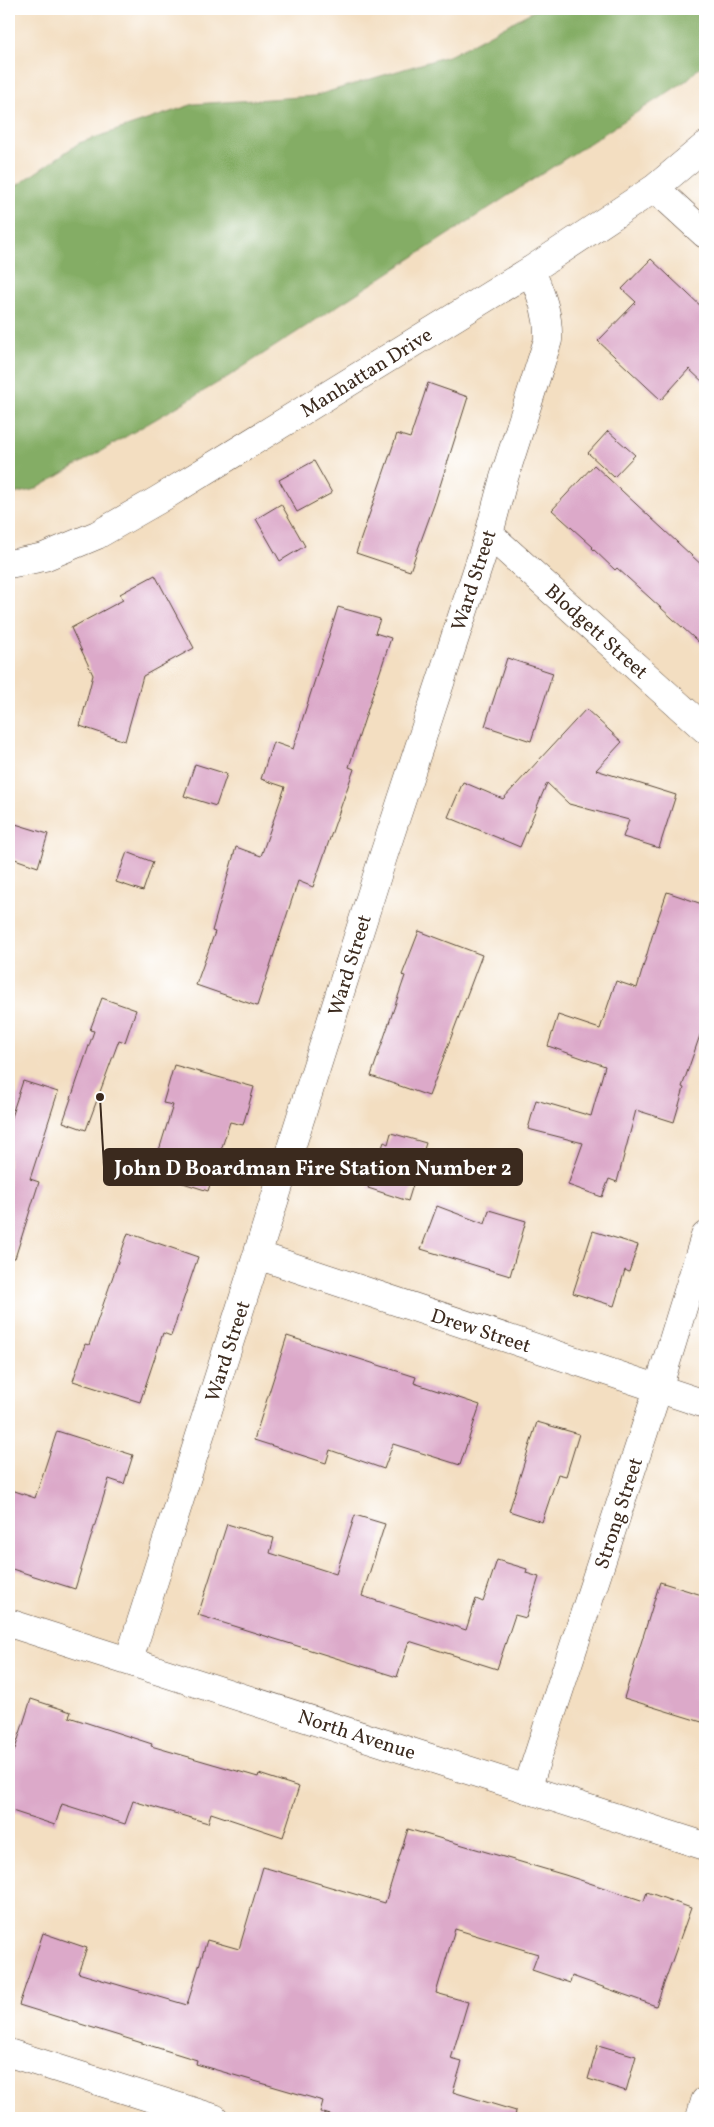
<svg xmlns="http://www.w3.org/2000/svg" width="714" height="2127" font-family="Vollkorn,serif">
  <style>
    .forest { fill: #84ad65; stroke: #606c42 }
    .building { fill: #dca9c9 }
    .lines { fill: none; stroke-linecap: round; stroke-linejoin: round }
    .minor-casing { stroke: #574536; stroke-width: 29 }
    .major-casing { stroke: #574536; stroke-width: 29 }
    .minor { stroke: #fff; stroke-width: 28 }
    .major { stroke: #fff; stroke-width: 28 }
    .labels { text-anchor: middle; stroke-width: 4; stroke-linejoin: round; paint-order: stroke }
    .street-label { font-size: 20px; fill: #3b2a1e; stroke: #fff }
    .leader { fill: none; stroke: #3b2a1e; stroke-width: 2 }
    .callout-dot { fill: #3b2a1e; stroke: #fff; stroke-width: 2 }
    .callout { fill: #3b2a1e; stroke: #3b2a1e; stroke-width: 2 }
    .callout-label { font-size: 21px; text-anchor: middle; font-weight: bold; fill: #fff }
  </style>
  <rect width="100%" height="100%" fill="#fff"/>
  <filter id="ink" filterUnits="userSpaceOnUse"><feTurbulence type="fractalNoise" baseFrequency=".02" numOctaves="2"/><feDisplacementMap in="SourceGraphic" scale="10" xChannelSelector="R" yChannelSelector="G"/><feConvolveMatrix kernelMatrix="1 2 1 2 8 2 1 2 1" color-interpolation-filters="sRGB"/></filter>
  <filter id="wash" filterUnits="userSpaceOnUse"><feTurbulence type="fractalNoise" baseFrequency=".0096" numOctaves="4" result="noise"/><feDisplacementMap in="SourceGraphic" scale="20" xChannelSelector="R" yChannelSelector="G"/><feGaussianBlur stdDeviation="1.12" result="paint"/><feColorMatrix in="noise" values="0 0 0 0 0 0 0 0 0 0 0 0 0 0 0 0 0 1.4 0 .05"/><feComposite in="paint" operator="in"/></filter>
  <g filter="url(#wash)">
    <rect width="100%" height="100%" fill="#f3dec1"/>
    <!-- forest -->
    <path class="forest" d="M 537,9 L 705,9 L 705,62 L 687,80 L 226,378 L 36,489 L 9,495 L 9,191 L 79,143 L 194,104 L 314,96 L 451,55 Z"/>
    <g id="blocks">
      <!-- building -->
      <path class="building" d="M 651,259 L 705,310 L 705,384 L 689,369 L 661,400 L 598,341 L 636,302 L 622,289 Z
        M 428,383 L 468,397 L 434,505 L 410,571 L 356,553 L 397,434 L 410,438 Z
        M 608,431 L 635,455 L 614,477 L 588,453 Z
        M 314,461 L 332,493 L 297,512 L 279,480 Z
        M 594,465 L 705,568 L 705,648 L 617,568 L 615,570 L 592,548 L 593,547 L 552,510 Z
        M 281,504 L 305,546 L 280,561 L 256,519 Z
        M 155,575 L 194,648 L 143,676 L 125,741 L 80,726 L 93,675 L 71,628 L 123,600 L 120,594 Z
        M 338,607 L 380,619 L 375,633 L 391,638 L 349,767 L 354,769 L 313,887 L 298,881 L 257,1006 L 196,985 L 215,932 L 212,931 L 236,847 L 261,856 L 285,787 L 261,779 L 273,742 L 293,749 Z
        M 507,658 L 553,673 L 531,741 L 485,726 Z
        M 586,709 L 622,742 L 596,770 L 676,795 L 659,848 L 623,837 L 629,820 L 569,804 L 547,783 L 520,847 L 448,817 L 463,782 L 503,799 Z
        M 195,764 L 227,774 L 216,806 L 184,796 Z
        M 9,822 L 48,834 L 38,867 L 9,857 Z
        M 127,852 L 153,862 L 143,891 L 116,882 Z
        M 667,892 L 705,905 L 705,1021 L 682,1087 L 684,1088 L 674,1122 L 636,1110 L 617,1182 L 609,1179 L 602,1197 L 568,1185 L 583,1143 L 528,1129 L 536,1100 L 591,1116 L 605,1066 L 548,1046 L 558,1015 L 600,1029 L 616,981 L 637,988 L 654,930 Z
        M 419,931 L 482,955 L 429,1096 L 371,1076 L 405,976 L 402,975 Z
        M 102,998 L 136,1010 L 125,1042 L 119,1040 L 86,1130 L 63,1122 L 94,1031 L 90,1030 Z
        M 174,1065 L 254,1087 L 243,1125 L 230,1122 L 208,1191 L 152,1173 L 173,1105 L 163,1103 Z
        M 23,1081 L 58,1092 L 30,1179 L 39,1182 L 15,1258 L 9,1258 L 9,1123 Z
        M 391,1133 L 426,1143 L 408,1201 L 368,1188 L 384,1142 L 388,1144 Z
        M 437,1206 L 485,1224 L 489,1210 L 526,1221 L 510,1276 L 421,1249 Z
        M 593,1231 L 638,1245 L 629,1272 L 625,1270 L 614,1306 L 573,1293 Z
        M 128,1233 L 198,1257 L 171,1336 L 163,1333 L 140,1402 L 73,1381 L 85,1344 L 89,1345 Z
        M 287,1336 L 416,1377 L 414,1383 L 480,1405 L 460,1465 L 393,1444 L 384,1469 L 330,1450 L 326,1463 L 254,1440 Z
        M 537,1422 L 579,1434 L 566,1476 L 558,1474 L 542,1522 L 509,1511 Z
        M 57,1431 L 133,1455 L 124,1484 L 109,1479 L 75,1589 L 9,1568 L 9,1489 L 35,1498 Z
        M 355,1515 L 385,1524 L 362,1596 L 466,1630 L 476,1599 L 483,1602 L 497,1560 L 527,1569 L 526,1573 L 539,1577 L 526,1618 L 515,1615 L 497,1669 L 409,1641 L 397,1677 L 198,1615 L 227,1524 L 274,1538 L 270,1553 L 336,1574 Z
        M 660,1582 L 705,1596 L 705,1723 L 624,1698 Z
        M 31,1699 L 71,1712 L 69,1717 L 152,1744 L 151,1746 L 258,1777 L 259,1774 L 299,1787 L 283,1837 L 211,1813 L 208,1823 L 133,1801 L 125,1824 L 62,1804 L 55,1825 L 9,1810 L 9,1751 L 14,1752 Z
        M 408,1829 L 565,1875 L 644,1901 L 647,1892 L 691,1908 L 656,2006 L 572,1976 L 570,1983 L 532,1970 L 538,1954 L 455,1929 L 436,1993 L 468,2002 L 451,2059 L 462,2062 L 453,2092 L 516,2111 L 515,2118 L 341,2118 L 320,2112 L 323,2101 L 196,2064 L 197,2060 L 19,2005 L 43,1933 L 87,1948 L 78,1973 L 187,2005 L 207,1940 L 239,1949 L 263,1867 L 385,1903 Z
        M 598,2045 L 636,2056 L 626,2091 L 588,2079 Z"/>
    </g>
  </g>
  <g filter="url(#ink)">
    <use href="#blocks" fill-opacity="0" stroke="#574536" stroke-width="1"/>
    <g class="lines">
      <!-- minor casing -->
      <g class="minor-casing">
        <path id="minor" d="M 655,188 L 705,234
          M 489,534 L 705,729
          M 9,564 L 44,557 L 97,535 L 158,500 L 531,270 L 655,188 L 705,146
          M 257,1255 L 705,1404
          M 129,1660 L 383,857 L 489,534 L 503,481 L 548,340 C 549,313 541,295 531,270
          M 527,1789 L 658,1389 L 705,1236
          M 9,2053 L 214,2118
          M 700,2118 L 705,2101"/>
      </g>
      <!-- major casing -->
      <g class="major-casing">
        <path id="major" d="M 9,1623 L 705,1846"/>
      </g>
      <!-- minor -->
      <use href="#minor" class="minor"/>
      <!-- major -->
      <use href="#major" class="major"/>
    </g>
  </g>
  <g class="labels">
    <!-- street labels -->
    <g class="street-label">
      <text transform="translate(366 372) rotate(-32)" y="7">Manhattan Drive</text>
      <text transform="translate(473 580) rotate(-72)" y="7">Ward Street</text>
      <text transform="translate(597 631) rotate(42)" y="7">Blodgett Street</text>
      <text transform="translate(349 965) rotate(-73)" y="7">Ward Street</text>
      <text transform="translate(481 1330) rotate(18)" y="7">Drew Street</text>
      <text transform="translate(227 1351) rotate(-72)" y="7">Ward Street</text>
      <text transform="translate(618 1513) rotate(-72)" y="7">Strong Street</text>
      <text transform="translate(357 1734) rotate(18)" y="7">North Avenue</text>
    </g>
  </g>
  <!-- callouts -->
  <path class="leader" d="M100 1097L104 1167"/>
  <circle class="callout-dot" cx="100" cy="1097" r="5"/>
  <rect class="callout" x="104" y="1149" width="418" height="36" rx="5"/>
  <g class="callout-label">
    <text x="313" y="1175">John D Boardman Fire Station Number 2</text>
  </g>
  <!-- margin -->
  <rect width="714" height="2127" fill="none" stroke="#fff" stroke-width="30"/>
</svg>
